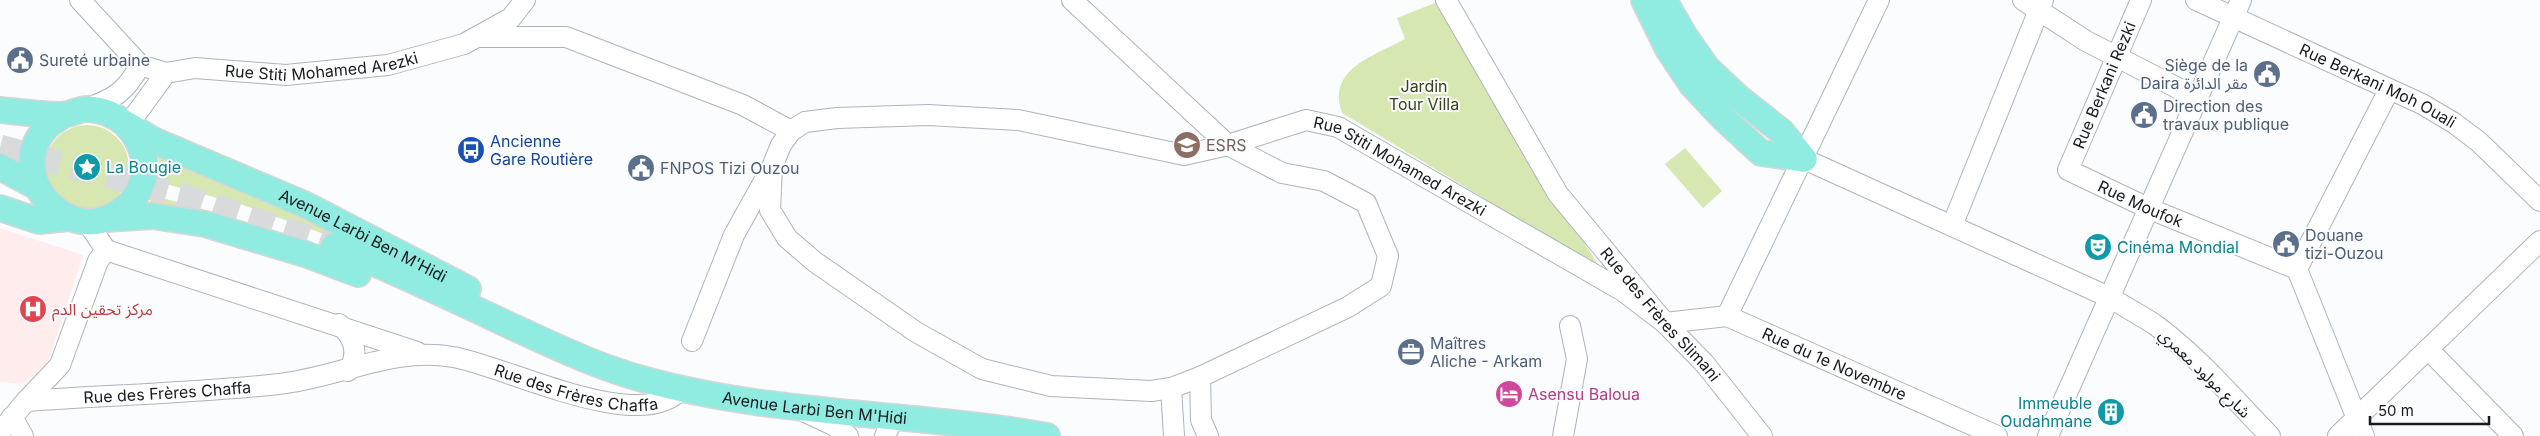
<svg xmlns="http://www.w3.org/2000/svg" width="2540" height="436" font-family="Inter,'Noto Sans Arabic',sans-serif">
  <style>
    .medical { fill: #feedec }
    .green { fill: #d6e7b2 }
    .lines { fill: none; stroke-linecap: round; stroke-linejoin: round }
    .major-tunnel { stroke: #d8dadc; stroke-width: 25; stroke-dasharray: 25 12; stroke-linecap: butt }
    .minor-casing { stroke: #adb4bc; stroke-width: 22 }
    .major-casing { stroke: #d5d6d6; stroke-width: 28 }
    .minor { stroke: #fff; stroke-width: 20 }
    .major { stroke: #90ebe0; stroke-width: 25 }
    .labels { text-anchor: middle; stroke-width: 4; stroke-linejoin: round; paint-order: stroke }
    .service-label { font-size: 16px; fill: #4e5e75; stroke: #fafcfd; text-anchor: start }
    .street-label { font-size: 16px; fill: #181b1e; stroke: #fafcfd }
    .park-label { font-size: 16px; fill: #374216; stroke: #fafcfd }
    .transit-label { font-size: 16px; fill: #164399; stroke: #fafcfd; text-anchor: start }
    .education-label { font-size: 16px; fill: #785e54; stroke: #fafcfd; text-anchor: start }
    .culture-label { font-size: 16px; fill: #0d838f; stroke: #fafcfd; text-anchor: start }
    .health-label { font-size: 16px; fill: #be3a42; stroke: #fafcfd; text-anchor: start }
    .hotel-label { font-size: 16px; fill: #b23c85; stroke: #fafcfd; text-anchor: start }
  </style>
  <rect width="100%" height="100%" fill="#fafcfd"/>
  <!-- medical -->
  <path class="medical" d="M 0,228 L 83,255 L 48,362 L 23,384 L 0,382 Z"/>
  <!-- green -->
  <path class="green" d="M 1435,3 L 1600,268 L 1342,113 C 1326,69 1374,56 1405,39 L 1397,18 Z
    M45 167a42 42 0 1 1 84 0a42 42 0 1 1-84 0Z
    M 1685,148 L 1722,191 L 1703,208 L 1665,164 Z
    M 157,150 L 356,235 L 338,239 L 240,204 L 162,183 Z
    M 155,196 L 217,213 L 298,241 L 398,283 L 146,205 Z"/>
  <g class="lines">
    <!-- major-tunnel -->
    <path class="major-tunnel" d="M 0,147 L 179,195 L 334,246"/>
    <!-- minor casing -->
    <g class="minor-casing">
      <g id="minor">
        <path d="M 80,0 L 140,65 L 166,73"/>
        <path id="s1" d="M 1072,0 L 1228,145 L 1306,120 L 1338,127 L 1623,291 L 1665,323"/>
        <path id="s2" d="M 1446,0 L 1558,194 L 1665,323 L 1705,364 L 1762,436"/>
        <path d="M 2023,0 L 2086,41 L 2197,98"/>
        <path id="s3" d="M 2141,0 L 2068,170 L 2150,209 L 2297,269"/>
        <path id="s4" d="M 2196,0 L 2422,104 L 2454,123 L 2479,142 L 2540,201"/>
        <path d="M 480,37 L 566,37 L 743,105 L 791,131"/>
        <path d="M 85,109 C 114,99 126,92 140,65"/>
        <path d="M 928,115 L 1018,120 L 1184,155 L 1228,145 L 1282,173 L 1324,181 L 1366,203 L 1388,256 L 1381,286 L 1348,307 L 1200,377 L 1171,388 L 1151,391 L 1051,386 L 982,369 L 916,332 L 815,262 L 787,238 L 770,210 L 772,167 L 781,145 L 791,131 L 805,122 L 837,118 Z"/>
        <path id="s5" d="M 128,125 L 166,73 L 195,68 L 286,75 L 388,65 L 464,44 L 511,18 L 525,0"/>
        <path d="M 1804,159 L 2111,298 C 2125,307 2140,315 2154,324 C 2197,355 2233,398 2270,436"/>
        <path d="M 1952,226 L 2043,0"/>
        <path d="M 106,250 L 417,352"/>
        <path d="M 2297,269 L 2389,90"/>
        <path d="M 2297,269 L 2364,436"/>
        <path d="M 1727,316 L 1879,0"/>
        <path id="s6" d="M 1665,323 L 1727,316 L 1997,436"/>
        <path d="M 339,324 C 354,337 360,354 348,371"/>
        <path d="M 692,341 L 734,235 L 769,172"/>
        <path d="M 2428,349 L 2513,436"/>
        <path d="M 1200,377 L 1201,420 L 1208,436"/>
        <path d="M 1171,388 L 1174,436"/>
        <path d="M 26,401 L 60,365 L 98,261 L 106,250 L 87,222"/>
        <path d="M 805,412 L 833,425 L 848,436"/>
        <path d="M 12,417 L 23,436"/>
        <path id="s7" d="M 0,432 L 26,401 C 110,395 195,393 279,384 C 338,378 393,346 453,357 C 506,366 641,436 681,389"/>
        <path d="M 885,436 L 892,421 L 899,417"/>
        <path d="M 1563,436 L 1577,359 L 1570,326"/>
        <path d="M 2048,436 L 2241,0"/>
        <path d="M 2338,436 L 2540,241"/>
      </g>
    </g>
    <!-- major casing -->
    <g class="major-casing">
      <g id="major">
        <path d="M 1644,0 L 1668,49 L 1692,85 L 1723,118 L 1761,153 L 1804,159"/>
        <path d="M 1664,0 L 1684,35 L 1707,68 L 1739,98 L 1782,132 L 1804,159"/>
        <path d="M 0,110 C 20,112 41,115 61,115 C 70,115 78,109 87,109 C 117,110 139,131 144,160 C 147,175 140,194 128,205 C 73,257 0,175 47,127 C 52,122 58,119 63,115"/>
        <path id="s8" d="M 128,125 L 155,141 L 306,205 L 468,289"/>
        <path d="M 0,167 L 37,187"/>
        <path d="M 0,208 L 39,221 L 69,218"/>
        <path d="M 106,219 L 152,216 L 205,224 L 305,254 L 358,274"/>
        <path id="s9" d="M 334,246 C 395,271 454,299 513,327 C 557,347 600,368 646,380 C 777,416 914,412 1047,436"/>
      </g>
    </g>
    <!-- minor -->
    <use href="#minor" class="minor"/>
    <!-- major -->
    <use href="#major" class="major"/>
  </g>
  <!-- icons -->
  <defs>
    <g id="civic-disc" transform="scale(1.4375)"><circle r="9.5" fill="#5c6f8a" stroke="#fafcfd"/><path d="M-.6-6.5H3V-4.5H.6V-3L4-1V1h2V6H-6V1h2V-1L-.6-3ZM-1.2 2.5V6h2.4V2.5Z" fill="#fff"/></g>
    <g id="school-disc" transform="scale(1.4375)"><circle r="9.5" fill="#8d6e63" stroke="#fafcfd"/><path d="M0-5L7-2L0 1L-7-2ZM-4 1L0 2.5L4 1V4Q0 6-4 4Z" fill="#fff"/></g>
    <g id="bus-disc" transform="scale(1.4375)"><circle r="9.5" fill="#1a4fb4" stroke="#fafcfd"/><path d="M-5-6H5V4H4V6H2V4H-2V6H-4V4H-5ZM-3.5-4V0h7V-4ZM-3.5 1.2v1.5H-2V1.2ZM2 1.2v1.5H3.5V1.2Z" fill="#fff"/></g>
    <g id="sight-disc" transform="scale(1.4375)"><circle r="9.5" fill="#0f9aa8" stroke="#fafcfd"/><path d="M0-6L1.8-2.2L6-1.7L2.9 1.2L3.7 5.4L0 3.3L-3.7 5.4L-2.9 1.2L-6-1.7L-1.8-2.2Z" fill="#fff"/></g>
    <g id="theatre-disc" transform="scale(1.4375)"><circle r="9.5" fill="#0f9aa8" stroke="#fafcfd"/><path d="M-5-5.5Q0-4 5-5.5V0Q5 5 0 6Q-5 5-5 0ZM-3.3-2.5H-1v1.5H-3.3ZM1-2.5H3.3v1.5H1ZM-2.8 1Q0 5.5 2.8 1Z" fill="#fff"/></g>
    <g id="hospital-disc" transform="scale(1.4375)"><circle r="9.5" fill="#e0444e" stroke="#fafcfd"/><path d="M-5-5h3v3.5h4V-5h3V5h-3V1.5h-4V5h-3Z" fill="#fff"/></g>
    <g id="office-disc" transform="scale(1.4375)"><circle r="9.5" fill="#5c6f8a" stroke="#fafcfd"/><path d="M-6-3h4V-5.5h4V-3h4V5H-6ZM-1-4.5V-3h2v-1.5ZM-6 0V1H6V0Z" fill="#fff"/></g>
    <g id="hotel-disc" transform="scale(1.4375)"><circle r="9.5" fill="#d1479c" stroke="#fafcfd"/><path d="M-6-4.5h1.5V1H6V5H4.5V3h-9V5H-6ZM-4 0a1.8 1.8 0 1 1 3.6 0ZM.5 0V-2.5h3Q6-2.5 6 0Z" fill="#fff"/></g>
    <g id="building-disc" transform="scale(1.4375)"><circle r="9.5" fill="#0f9aa8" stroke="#fafcfd"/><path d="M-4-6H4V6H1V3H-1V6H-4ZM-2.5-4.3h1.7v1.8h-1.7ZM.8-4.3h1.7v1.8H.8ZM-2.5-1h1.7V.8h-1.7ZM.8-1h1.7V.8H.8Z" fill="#fff"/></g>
  </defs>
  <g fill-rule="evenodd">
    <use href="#civic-disc" x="20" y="60"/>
    <use href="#civic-disc" x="2267" y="74"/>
    <use href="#civic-disc" x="2144" y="115"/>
    <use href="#school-disc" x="1187" y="145"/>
    <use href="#bus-disc" x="471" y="150"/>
    <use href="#sight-disc" x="87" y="167"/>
    <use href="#civic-disc" x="641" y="168"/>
    <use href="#civic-disc" x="2286" y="244"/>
    <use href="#theatre-disc" x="2098" y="247"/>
    <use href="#hospital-disc" x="33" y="309"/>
    <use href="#office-disc" x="1411" y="352"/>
    <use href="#hotel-disc" x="1509" y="394"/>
    <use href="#building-disc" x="2111" y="412"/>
  </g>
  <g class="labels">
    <!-- service labels -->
    <g class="service-label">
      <text x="39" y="66">Sureté urbaine</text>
      <text x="2248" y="71" text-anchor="end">Siège de la<tspan x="2248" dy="18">Daira مقر الدائرة</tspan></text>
      <text x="2163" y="112">Direction des<tspan x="2163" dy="18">travaux publique</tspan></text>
      <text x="660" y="174">FNPOS Tizi Ouzou</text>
      <text x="2305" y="241">Douane<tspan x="2305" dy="18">tizi-Ouzou</tspan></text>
      <text x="1430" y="349">Maîtres<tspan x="1430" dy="18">Aliche - Arkam</tspan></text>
    </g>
    <!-- street labels -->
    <g class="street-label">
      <text dy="6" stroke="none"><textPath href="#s5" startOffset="221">Rue Stiti Mohamed Arezki</textPath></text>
      <text transform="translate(2104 85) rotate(-67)" y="6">Rue Berkani Rezki</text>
      <text dy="6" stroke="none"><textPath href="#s4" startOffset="201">Rue Berkani Moh Ouali</textPath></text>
      <text dy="6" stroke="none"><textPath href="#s1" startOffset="400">Rue Stiti Mohamed Arezki</textPath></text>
      <text dy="6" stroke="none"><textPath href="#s3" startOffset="265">Rue Moufok</textPath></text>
      <text dy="6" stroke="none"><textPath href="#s8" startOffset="260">Avenue Larbi Ben M'Hidi</textPath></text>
      <text dy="6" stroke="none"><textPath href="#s2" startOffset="382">Rue des Frères Slimani</textPath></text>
      <text dy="6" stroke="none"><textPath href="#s6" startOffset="180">Rue du 1e Novembre</textPath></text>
      <text transform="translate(2205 373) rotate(44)" y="6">شارع مولود معمري</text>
      <text dy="6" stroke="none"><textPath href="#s7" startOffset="599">Rue des Frères Chaffa</textPath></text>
      <text dy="6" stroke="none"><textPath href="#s7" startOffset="182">Rue des Frères Chaffa</textPath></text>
      <text dy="6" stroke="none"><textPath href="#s9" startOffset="511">Avenue Larbi Ben M'Hidi</textPath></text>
    </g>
    <!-- park labels -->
    <g class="park-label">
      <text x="1424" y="92">Jardin<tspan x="1424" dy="18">Tour Villa</tspan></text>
    </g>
    <!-- transit labels -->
    <g class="transit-label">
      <text x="490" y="147">Ancienne<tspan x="490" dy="18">Gare Routière</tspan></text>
    </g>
    <!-- education labels -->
    <g class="education-label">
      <text x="1206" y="151">ESRS</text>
    </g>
    <!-- culture labels -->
    <g class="culture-label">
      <text x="106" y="173">La Bougie</text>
      <text x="2117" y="253">Cinéma Mondial</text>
      <text x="2092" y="409" text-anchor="end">Immeuble<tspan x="2092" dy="18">Oudahmane</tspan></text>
    </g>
    <!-- health labels -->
    <g class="health-label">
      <text x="52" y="315">مركز تحقين الدم</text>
    </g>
    <!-- hotel labels -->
    <g class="hotel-label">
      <text x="1528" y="400">Asensu Baloua</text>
    </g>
  </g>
  <!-- scale -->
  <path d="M2370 416v8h119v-8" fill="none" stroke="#181b1e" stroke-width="2.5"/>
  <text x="2378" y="416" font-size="15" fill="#181b1e" stroke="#fafcfd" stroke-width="4" paint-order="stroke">50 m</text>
</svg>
